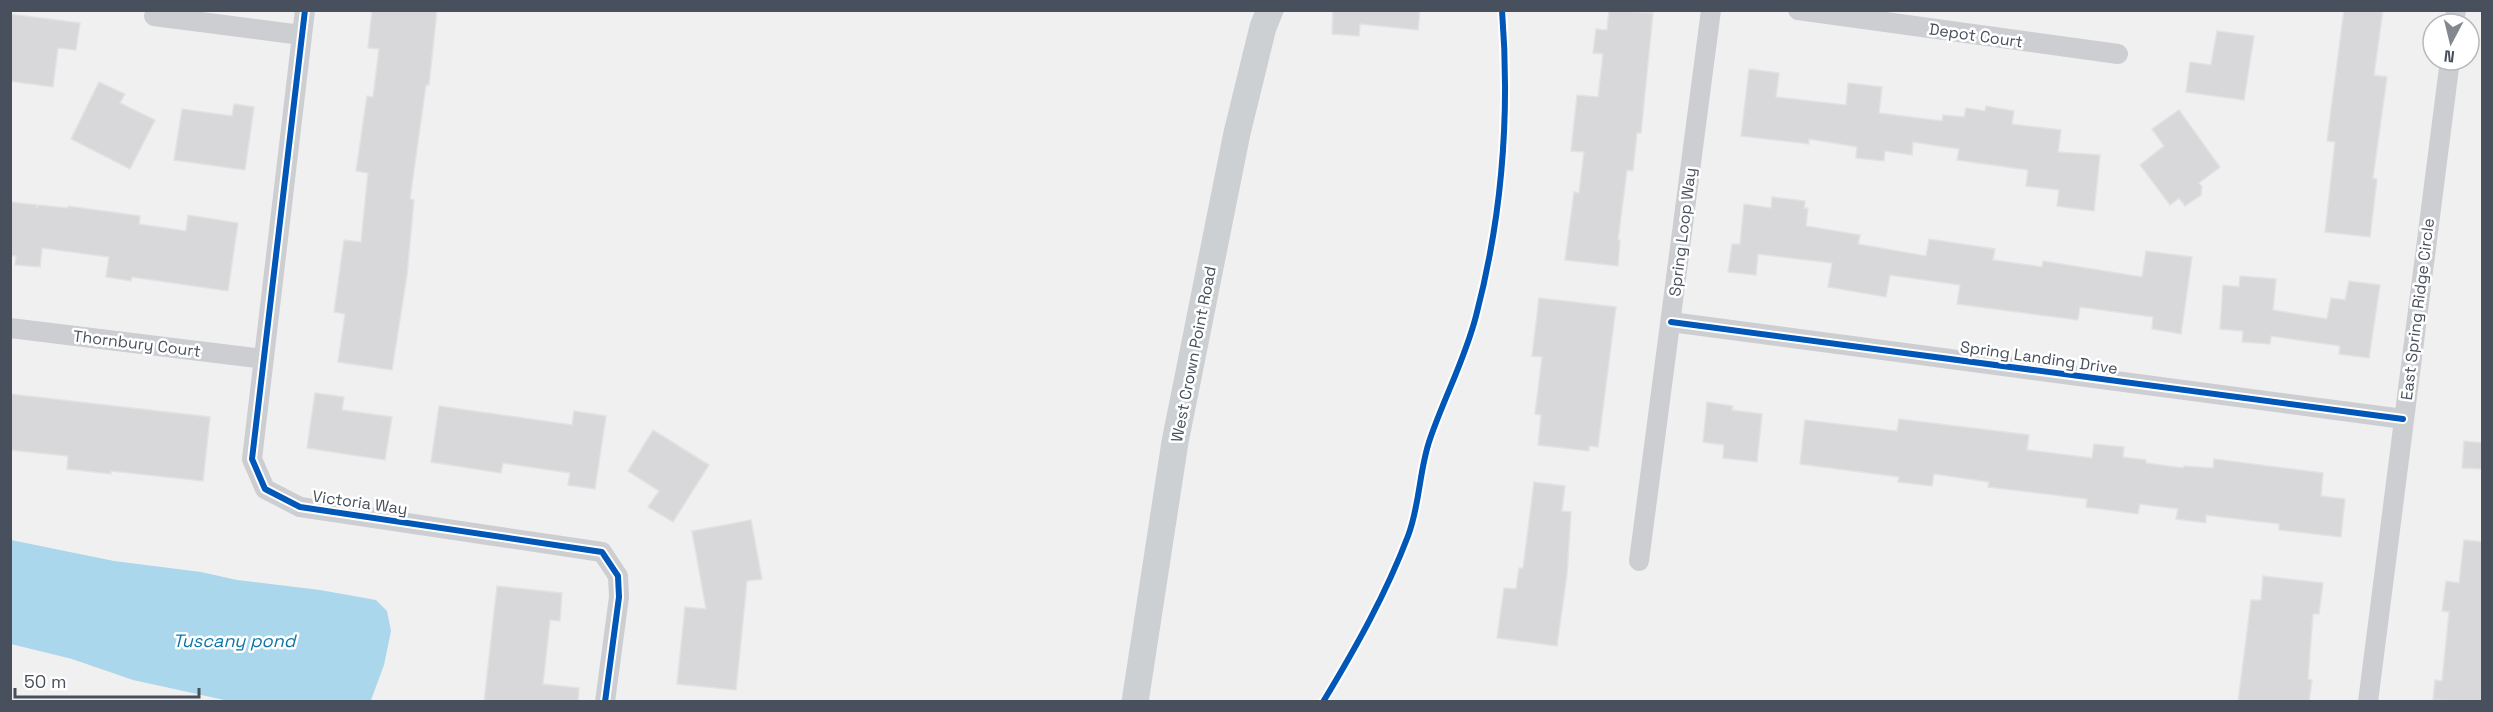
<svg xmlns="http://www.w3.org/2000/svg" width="2493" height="712" font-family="'Space Grotesk',sans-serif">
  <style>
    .water { fill: #aad7ec }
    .building { fill: #d8d8da; stroke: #e2e2e3; stroke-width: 1.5 }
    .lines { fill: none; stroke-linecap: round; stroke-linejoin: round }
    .street { stroke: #ccced1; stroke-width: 20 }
    .secondary { stroke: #cdd0d3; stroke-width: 27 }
    .cycleway-casing { stroke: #fff; stroke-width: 10 }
    .cycleway { stroke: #0057b8; stroke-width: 6 }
    .labels { text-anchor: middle; stroke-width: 5; stroke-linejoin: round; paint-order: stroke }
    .street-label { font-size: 16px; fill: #48505d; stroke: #fff }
    .water-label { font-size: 18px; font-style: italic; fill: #0e77a9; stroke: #fff }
  </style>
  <rect width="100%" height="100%" fill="#f1f0f0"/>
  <!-- water -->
  <path class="water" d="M 11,540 L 114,561 L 201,572 L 237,580 L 320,590 L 376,600 L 387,611 L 391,631 L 384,665 L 371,700 L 229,701 L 133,680 L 72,659 L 11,644 Z"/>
  <!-- building -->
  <path class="building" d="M 372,10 L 437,10 L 429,85 L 426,85 L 410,199 L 414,200 L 407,275 L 392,370 L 338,362 L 345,314 L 334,312 L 344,240 L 361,242 L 368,173 L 356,171 L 367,96 L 373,97 L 379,49 L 368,48 Z
    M 1333,10 L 1420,10 L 1418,30 L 1360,24 L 1359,36 L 1332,34 Z
    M 1609,10 L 1653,13 L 1641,133 L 1637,133 L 1633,171 L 1627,170 L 1618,240 L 1620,240 L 1618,266 L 1565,260 L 1574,192 L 1579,193 L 1584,152 L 1571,151 L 1577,95 L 1598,97 L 1603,54 L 1593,53 L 1596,29 L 1607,30 Z
    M 2344,10 L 2383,10 L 2374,75 L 2387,77 L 2373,178 L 2377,179 L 2370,237 L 2325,232 L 2335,142 L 2327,141 Z
    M 10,14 L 80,23 L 76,50 L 58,48 L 53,87 L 10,81 Z
    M 2217,31 L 2254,36 L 2244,100 L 2186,92 L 2190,62 L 2211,65 Z
    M 1749,69 L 1779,73 L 1776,97 L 1846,105 L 1848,83 L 1882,87 L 1879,113 L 1942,121 L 1943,115 L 1964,117 L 1966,108 L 1985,111 L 1986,106 L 2014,111 L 2012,124 L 2061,130 L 2058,152 L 2100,155 L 2094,211 L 2057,206 L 2059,190 L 2026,186 L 2028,170 L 1957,160 L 1959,149 L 1913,142 L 1912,155 L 1885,151 L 1884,161 L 1856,158 L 1857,147 L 1809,139 L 1809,144 L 1741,136 Z
    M 99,82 L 125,94 L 120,103 L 155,120 L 130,169 L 71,139 Z
    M 234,104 L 254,107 L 245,170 L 174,160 L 182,109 L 232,116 Z
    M 2179,110 L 2220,167 L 2199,183 L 2202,187 L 2201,195 L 2185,206 L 2179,198 L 2170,205 L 2140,165 L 2164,146 L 2152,129 Z
    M 1772,197 L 1805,201 L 1804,208 L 1808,208 L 1806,226 L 1860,235 L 1858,244 L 1926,256 L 1929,239 L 1995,249 L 1993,260 L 2042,267 L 2043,261 L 2142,277 L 2146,251 L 2192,257 L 2181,334 L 2152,329 L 2153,317 L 2080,307 L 2078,320 L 1957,304 L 1960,285 L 1890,275 L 1886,297 L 1828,287 L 1832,263 L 1758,254 L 1756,275 L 1728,272 L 1732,244 L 1740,244 L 1744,204 L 1771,208 Z
    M 10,202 L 37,205 L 37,208 L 38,205 L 68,208 L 68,206 L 140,216 L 139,224 L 186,231 L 188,215 L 238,223 L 228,291 L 132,277 L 131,281 L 106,277 L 109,257 L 42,248 L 40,267 L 15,265 L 16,256 L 10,256 Z
    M 2240,276 L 2276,279 L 2273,310 L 2327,319 L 2331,298 L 2345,300 L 2349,281 L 2380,285 L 2369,358 L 2339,354 L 2340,346 L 2271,336 L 2270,344 L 2242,342 L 2243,331 L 2220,329 L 2223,285 L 2239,287 Z
    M 1539,298 L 1616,307 L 1598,447 L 1589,446 L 1589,451 L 1538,445 L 1541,415 L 1535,414 L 1542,357 L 1532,356 Z
    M 315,393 L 344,397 L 342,410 L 392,417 L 385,460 L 307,448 Z
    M 10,394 L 210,417 L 203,481 L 111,471 L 111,474 L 67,469 L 68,456 L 10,450 Z
    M 1707,402 L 1733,406 L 1732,410 L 1762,414 L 1757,462 L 1723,458 L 1724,445 L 1703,442 Z
    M 439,406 L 572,425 L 574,411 L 606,416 L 595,489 L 568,485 L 570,473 L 503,463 L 501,473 L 431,462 Z
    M 1899,419 L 2029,435 L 2027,450 L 2092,458 L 2094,444 L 2124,447 L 2123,457 L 2146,460 L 2146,463 L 2183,468 L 2184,466 L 2213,468 L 2214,459 L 2323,473 L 2321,496 L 2345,499 L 2341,537 L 2279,530 L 2279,524 L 2206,515 L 2206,523 L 2176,519 L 2178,509 L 2140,504 L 2138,514 L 2086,507 L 2087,499 L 1988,487 L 1989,482 L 1934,474 L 1932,486 L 1898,482 L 1899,477 L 1800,464 L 1805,420 L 1897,431 Z
    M 653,430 L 709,465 L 673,522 L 648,507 L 659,491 L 628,471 Z
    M 2464,441 L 2482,443 L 2482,469 L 2462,468 Z
    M 1534,482 L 1565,486 L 1562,511 L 1571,512 L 1567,574 L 1557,646 L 1497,638 L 1504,588 L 1516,589 L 1519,568 L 1523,568 Z
    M 751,520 L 762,579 L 747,581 L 736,690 L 677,684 L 685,607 L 706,609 L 692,531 Z
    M 2464,540 L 2482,542 L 2482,702 L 2433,700 L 2435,680 L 2442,681 L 2449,612 L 2442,611 L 2446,581 L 2459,583 Z
    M 2263,576 L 2323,583 L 2319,614 L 2313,614 L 2308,679 L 2312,680 L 2309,702 L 2238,702 L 2251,600 L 2261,600 Z
    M 497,586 L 562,593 L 560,621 L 550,620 L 543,684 L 579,688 L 578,702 L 484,702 Z"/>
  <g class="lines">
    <!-- street -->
    <path class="street" d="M 305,10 L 252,459 L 265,489 L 300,507 L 602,552 L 618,576 L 619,597 L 605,702
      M 1798,10 L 2118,54
      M 154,16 L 301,35
      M 2454,24 L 2456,10
      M 1671,322 L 2403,419
      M 10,328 L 264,359
      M 1639,561 L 1711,10
      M 2368,702 L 2450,60"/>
    <!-- secondary -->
    <path class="secondary" d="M 1135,702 L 1175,442 L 1237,133 L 1263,27 L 1270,10"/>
    <!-- cycleway casing -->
    <g class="cycleway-casing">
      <path id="cycleway" d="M 305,10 L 252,459 L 265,489 L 300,507 L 602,552 L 618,576 L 619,597 L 605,702
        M 1671,322 L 2403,419
        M 1323,702 C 1355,649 1386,594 1408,536 C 1420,505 1419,470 1430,439 C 1444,398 1465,359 1476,316 C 1502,217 1510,112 1502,10"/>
    </g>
    <!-- cycleway -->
    <use href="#cycleway" class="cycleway"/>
  </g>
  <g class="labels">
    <!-- street labels -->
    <g class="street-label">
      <text transform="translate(1976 35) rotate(8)" y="6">Depot Court</text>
      <text transform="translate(1682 232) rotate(-83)" y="6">Spring Loop Way</text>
      <text transform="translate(2417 309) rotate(-83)" y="6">East Spring Ridge Circle</text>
      <text transform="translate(137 343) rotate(7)" y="6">Thornbury Court</text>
      <text transform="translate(1193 354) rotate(-79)" y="6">West Crown Point Road</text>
      <text transform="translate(2039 357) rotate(8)" y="6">Spring Landing Drive</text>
      <text transform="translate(360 502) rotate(8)" y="6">Victoria Way</text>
    </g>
    <!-- water labels -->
    <g class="water-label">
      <text x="234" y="647">Tuscany pond</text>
    </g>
  </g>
  <!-- border -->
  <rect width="2493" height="712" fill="none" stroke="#48505d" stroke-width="24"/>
  <!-- north arrow -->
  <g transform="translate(2451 42) rotate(187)"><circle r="28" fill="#ffffff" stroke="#b6b9be" stroke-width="1.5"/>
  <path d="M0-4.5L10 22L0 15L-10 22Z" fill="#838890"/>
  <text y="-9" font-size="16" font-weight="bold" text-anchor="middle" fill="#48505d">N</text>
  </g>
  <!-- scale -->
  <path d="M15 688v9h184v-9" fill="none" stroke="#48505d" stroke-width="3"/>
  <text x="24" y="688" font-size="18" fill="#48505d" stroke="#ffffff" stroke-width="4.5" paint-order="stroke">50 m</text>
</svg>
